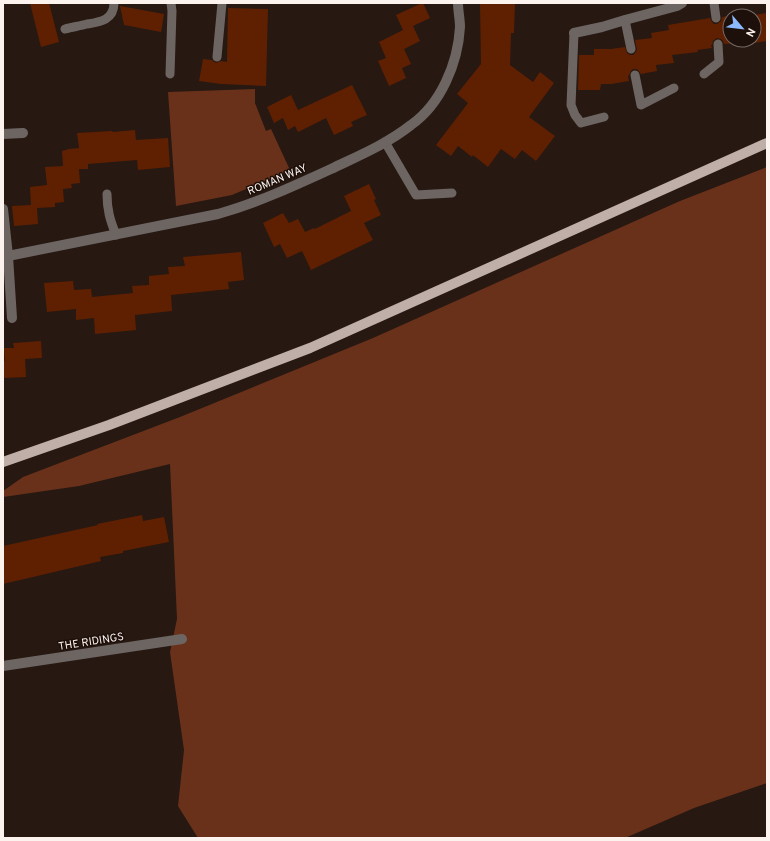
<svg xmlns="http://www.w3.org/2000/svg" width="770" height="841" font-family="Overpass,sans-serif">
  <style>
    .green { fill: #69311a }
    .building { fill: #5f2001 }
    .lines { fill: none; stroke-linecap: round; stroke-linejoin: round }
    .service { stroke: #6d6562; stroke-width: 9 }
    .minor { stroke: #6d6562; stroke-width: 10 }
    .primary { stroke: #c0afa9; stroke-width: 10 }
    .labels { text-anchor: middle; stroke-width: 3; stroke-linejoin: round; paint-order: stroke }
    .street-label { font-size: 11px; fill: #fcf2ee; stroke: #1d0f0a }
  </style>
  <rect width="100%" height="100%" fill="#271812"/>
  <!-- green -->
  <path class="green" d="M 255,89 L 255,103 L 266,131 L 271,129 L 290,170 L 232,195 L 176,206 L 168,92 Z
    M 767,167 L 767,783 L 694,808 L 625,838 L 198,838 L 178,806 L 184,750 L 170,652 L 177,619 L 170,464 L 79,486 L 3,497 L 3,491 L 23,477 L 180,417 L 373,338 L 680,201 Z"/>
  <!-- building -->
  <path class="building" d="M 30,3 L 49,3 L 59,42 L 41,47 Z
    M 422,3 L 423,3 L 430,18 L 413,26 L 420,41 L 404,49 L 411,64 L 402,68 L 406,78 L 389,86 L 378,61 L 386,58 L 379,42 L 403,30 L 396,15 Z
    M 480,3 L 515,3 L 514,33 L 511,33 L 510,65 L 533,82 L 540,72 L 554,83 L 529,117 L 555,136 L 536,161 L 522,150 L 515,159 L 501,149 L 488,167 L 473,155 L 472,157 L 458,146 L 451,156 L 436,145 L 468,103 L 457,94 L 481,64 Z
    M 120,6 L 164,14 L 161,32 L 124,25 Z
    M 228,8 L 268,9 L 266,86 L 221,84 L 199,81 L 203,59 L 212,60 L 216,63 L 221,61 L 227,62 Z
    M 744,13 L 744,16 L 730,16 L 730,40 L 754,40 L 754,16 L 746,16 L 767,13 L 767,41 L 748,44 L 748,42 L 724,44 L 723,41 L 721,39 L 717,38 L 713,41 L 712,45 L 711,45 L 712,48 L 697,50 L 698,52 L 672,55 L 674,63 L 656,65 L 657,71 L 641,74 L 637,69 L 633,69 L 631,71 L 629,75 L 628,76 L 629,81 L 611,84 L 601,84 L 600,90 L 578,90 L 579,55 L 594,55 L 594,49 L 611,49 L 625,47 L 627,53 L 630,55 L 633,55 L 635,53 L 637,50 L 635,40 L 652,38 L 651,33 L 669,30 L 668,25 L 710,18 L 712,22 L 714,24 L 717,24 L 721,21 L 722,17 Z
    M 352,85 L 367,115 L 351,122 L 353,126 L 334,135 L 326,118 L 298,132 L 295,126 L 288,130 L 283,118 L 274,123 L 267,107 L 291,95 L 298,110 Z
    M 135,130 L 136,140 L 168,138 L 170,167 L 138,170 L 137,160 L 88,164 L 88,169 L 79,169 L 80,183 L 71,184 L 72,188 L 63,189 L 64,202 L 55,203 L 55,207 L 37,208 L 38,224 L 14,226 L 12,206 L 31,205 L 30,187 L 47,185 L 45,167 L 63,166 L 62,151 L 69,149 L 79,148 L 77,133 L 112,131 L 113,132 Z
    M 369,184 L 376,199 L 374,200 L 381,215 L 364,223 L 373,240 L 311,270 L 302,251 L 287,258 L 280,244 L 274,247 L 263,223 L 283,213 L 289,223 L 298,219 L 305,232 L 314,228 L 315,229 L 351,211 L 344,196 Z
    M 241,252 L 244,280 L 228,282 L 229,289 L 171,295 L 172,311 L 135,315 L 136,330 L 95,334 L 94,318 L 76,320 L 76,309 L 47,312 L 44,283 L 73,281 L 74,290 L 91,289 L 92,297 L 133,293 L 132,286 L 149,285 L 149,276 L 169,274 L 168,267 L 185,266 L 183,257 Z
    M 41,341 L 42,358 L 25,359 L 26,377 L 3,378 L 3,361 L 5,361 L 4,348 L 14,348 L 13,343 Z
    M 142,515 L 143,521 L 164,517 L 169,542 L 123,551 L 123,553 L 100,557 L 101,561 L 3,584 L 3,546 L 98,525 L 97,524 Z"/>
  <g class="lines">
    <!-- service -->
    <path class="service" d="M 714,3 L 716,18
      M 625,20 L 631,49
      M 65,29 C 72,27 80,26 87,24 C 100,22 114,20 114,3
      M 574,33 L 571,105 L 575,115 L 581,123 L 604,117
      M 217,57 L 222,3
      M 170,74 L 172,11 L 171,3
      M 704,74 L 719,62 L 718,44
      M 635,75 L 641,105 L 674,88
      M 385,142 L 416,195 L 452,193
      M 107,194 C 107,210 110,220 116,235"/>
    <!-- minor -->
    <path class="minor" d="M 574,33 L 602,27 L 625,20 L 677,6 L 682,3
      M 3,134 L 23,133
      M 3,209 L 8,256 L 218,214 C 257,203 294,186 331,169 C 358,156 387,144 411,125 C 441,104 458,63 460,27 C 460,19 458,11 458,3
      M 8,256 L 12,318
      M 3,666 L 182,639"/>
    <!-- primary -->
    <path class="primary" d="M 3,462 L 109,425 L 310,348 L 767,143"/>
  </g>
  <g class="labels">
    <!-- street labels -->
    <g class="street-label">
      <text transform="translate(277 179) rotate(-23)" y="4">ROMAN WAY</text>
      <text transform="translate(91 641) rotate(-9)" y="4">THE RIDINGS</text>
    </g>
  </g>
  <!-- border -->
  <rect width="770" height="841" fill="none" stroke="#fcf2ee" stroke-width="8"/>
  <!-- north arrow -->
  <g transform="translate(742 28) rotate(118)"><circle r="19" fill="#1d0f0a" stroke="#766a65"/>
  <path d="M0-3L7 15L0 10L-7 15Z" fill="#8bb9fc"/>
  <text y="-6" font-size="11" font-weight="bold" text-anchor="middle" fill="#fcf2ee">N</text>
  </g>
</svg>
